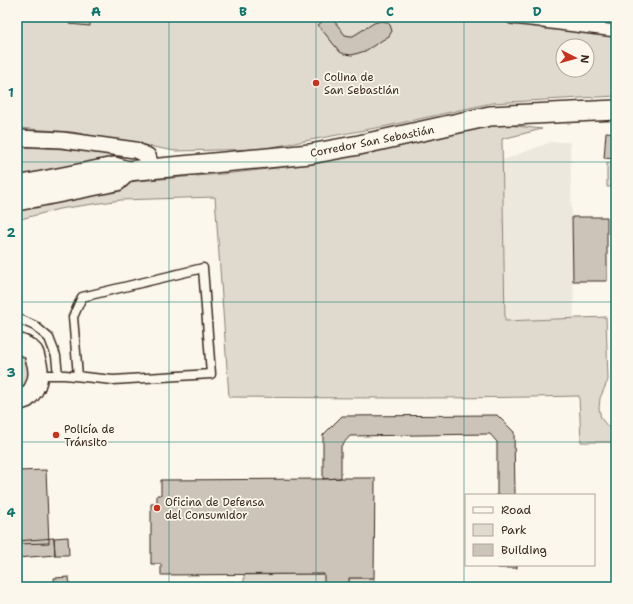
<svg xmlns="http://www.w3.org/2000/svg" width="633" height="604" font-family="'Shantell Sans',sans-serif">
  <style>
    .built { fill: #ede8dd }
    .green { fill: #dfd9ce; stroke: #8d8276; fill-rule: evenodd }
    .building { fill: #ccc4b9; stroke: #3b2a1e }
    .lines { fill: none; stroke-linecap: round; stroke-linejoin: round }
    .service-casing { stroke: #3b2a1e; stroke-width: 11 }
    .pedestrian-casing { stroke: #3b2a1e; stroke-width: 14 }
    .minor-casing { stroke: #3b2a1e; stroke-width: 18 }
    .tertiary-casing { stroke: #3b2a1e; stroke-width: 22 }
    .service { stroke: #fbf7ec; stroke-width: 8 }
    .pedestrian { stroke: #fbf7ec; stroke-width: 11 }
    .minor { stroke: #fbf7ec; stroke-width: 15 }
    .tertiary { stroke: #fbf7ec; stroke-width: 19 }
    .grid { fill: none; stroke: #0f766e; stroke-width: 1; stroke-opacity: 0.55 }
    .poi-dot { fill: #c8321e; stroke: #fbf7ec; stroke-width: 1.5 }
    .labels { text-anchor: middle; stroke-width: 3.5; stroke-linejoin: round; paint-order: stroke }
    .poi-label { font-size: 11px; fill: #3b2a1e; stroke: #fbf7ec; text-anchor: start }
    .street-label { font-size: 11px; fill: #3b2a1e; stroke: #fbf7ec }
    .neatline { fill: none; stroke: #0f766e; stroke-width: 1.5 }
    .grid-label { font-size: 13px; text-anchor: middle; font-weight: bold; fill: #0f766e }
  </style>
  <rect width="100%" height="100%" fill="#fbf7ec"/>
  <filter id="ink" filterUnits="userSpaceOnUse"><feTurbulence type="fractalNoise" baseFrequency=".025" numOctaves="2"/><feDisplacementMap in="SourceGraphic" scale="8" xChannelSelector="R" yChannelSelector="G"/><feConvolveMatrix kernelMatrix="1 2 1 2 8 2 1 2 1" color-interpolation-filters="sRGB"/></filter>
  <g filter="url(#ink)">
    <!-- built -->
    <path class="built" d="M 551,142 L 570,142 L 574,318 L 505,321 L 503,160 Z"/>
    <!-- green -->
    <path class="green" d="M 17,17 L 616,17 L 616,96 L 492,103 L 387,126 L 261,149 L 175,151 L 72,132 L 17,128 ZM 563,46 L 587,46 L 587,70 L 563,70 Z
      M 500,124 L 542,129 L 502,139 L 505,321 L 606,317 L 608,380 L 600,398 L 599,408 L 601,418 L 607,426 L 616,434 L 616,442 L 581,442 L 579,396 C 463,399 346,398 229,397 L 215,197 L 121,200 L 59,209 L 17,220 L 17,207 L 136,181 L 233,173 L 312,164 Z
      M 17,147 C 54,148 91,150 128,156 L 17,181 Z
      M 607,163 L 616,163 L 616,187 L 607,187 Z
      M 17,351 C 33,359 30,367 27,382 L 17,391 Z
      M 324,574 L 325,585 L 349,585 L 349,578 L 374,578 L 374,587 L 244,587 L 244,575 Z"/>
    <!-- building -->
    <path class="building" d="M 328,17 L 331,17 L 345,35 L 350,36 L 353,36 L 374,23 L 381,21 L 387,22 L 390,25 L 392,31 L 389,36 L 365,51 L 352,55 L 344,54 L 340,52 L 318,25 Z
      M 70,19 L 90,21 L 90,26 L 69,24 Z
      M 606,132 L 616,133 L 616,159 L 604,158 Z
      M 572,217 L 607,217 L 607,281 L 573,281 Z
      M 497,415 L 514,432 L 515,495 L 497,495 L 497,442 L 490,434 L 350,436 L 341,446 L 341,478 L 323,479 L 323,435 L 342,416 Z
      M 46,470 L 49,543 L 17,544 L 17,471 Z
      M 341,478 L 375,478 L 374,578 L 349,578 L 349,585 L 324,585 L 324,574 L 161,575 L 161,564 L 151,564 L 151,504 L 157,504 L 157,495 L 161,495 L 161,480 L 323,479 Z
      M 68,537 L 69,555 L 55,555 L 54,538 Z
      M 54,538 L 55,555 L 17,558 L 17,541 Z
      M 497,565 L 517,565 L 517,568 L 498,568 Z
      M 69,577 L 70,587 L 55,587 L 54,578 Z"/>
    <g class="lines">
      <!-- service casing -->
      <g class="service-casing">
        <path id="service" d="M 17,318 L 35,326 L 49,338 L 56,356 L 58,375
          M 38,375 L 65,375 L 113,380 L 211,374 L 203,268 L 82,297 L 73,317 L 78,376"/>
      </g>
      <!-- pedestrian casing -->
      <g class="pedestrian-casing">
        <path id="pedestrian" d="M 512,18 L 540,21
          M 543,22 L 616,31"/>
      </g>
      <!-- minor casing -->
      <g class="minor-casing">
        <path id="minor" d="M 17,138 L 62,140 L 135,150 L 148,156 L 152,169"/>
      </g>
      <!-- tertiary casing -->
      <g class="tertiary-casing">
        <path id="tertiary" d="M 17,186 L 114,167 L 128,171 L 310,154 L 359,145 L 490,116 L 616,110
          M 17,201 L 117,181 L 128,171
          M 17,343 C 23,345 29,347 33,352 C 34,354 35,356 35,358 C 41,372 38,388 26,398 C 23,399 20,400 17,401"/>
      </g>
      <!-- service -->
      <use href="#service" class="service"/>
      <!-- pedestrian -->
      <use href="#pedestrian" class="pedestrian"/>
      <!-- minor -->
      <use href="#minor" class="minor"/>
      <!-- tertiary -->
      <use href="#tertiary" class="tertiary"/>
    </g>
  </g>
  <!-- grid -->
  <path class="grid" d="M 169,17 L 169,587M 316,17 L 316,587M 464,17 L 464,587M 17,162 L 616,162M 17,302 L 616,302M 17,442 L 616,442"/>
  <!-- markers -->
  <g class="poi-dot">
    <circle cx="316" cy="83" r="4"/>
    <circle cx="56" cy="435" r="4"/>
    <circle cx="157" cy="508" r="4"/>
  </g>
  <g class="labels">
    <!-- poi labels -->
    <g class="poi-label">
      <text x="324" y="81">Colina de<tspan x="324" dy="13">San Sebastián</tspan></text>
      <text x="64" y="433">Policía de<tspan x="64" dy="13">Tránsito</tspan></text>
      <text x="165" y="506">Oficina de Defensa<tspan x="165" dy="13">del Consumidor</tspan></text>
    </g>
    <!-- street labels -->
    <g class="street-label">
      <text transform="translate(372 141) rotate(-11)" y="4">Corredor San Sebastián</text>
    </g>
  </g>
  <!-- margin -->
  <rect width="633" height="604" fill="none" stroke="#fbf7ec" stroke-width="44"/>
  <!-- legend -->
  <rect x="465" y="494" width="130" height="72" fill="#fbf7ec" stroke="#aea59a"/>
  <rect x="473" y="507" width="20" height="6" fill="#fbf7ec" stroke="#aea59a"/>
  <text x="501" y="514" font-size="12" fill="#3b2a1e">Road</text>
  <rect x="473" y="524" width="20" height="12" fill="#dfd9ce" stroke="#aea59a"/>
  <text x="501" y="534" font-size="12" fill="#3b2a1e">Park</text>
  <rect x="473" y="544" width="20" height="12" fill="#ccc4b9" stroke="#aea59a"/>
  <text x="501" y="554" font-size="12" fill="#3b2a1e">Building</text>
  <!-- north arrow -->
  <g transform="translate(575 58) rotate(96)"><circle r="19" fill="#fbf7ec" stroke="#aea59a"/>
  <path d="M0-3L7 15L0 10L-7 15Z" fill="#c8321e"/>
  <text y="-6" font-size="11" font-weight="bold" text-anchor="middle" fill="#3b2a1e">N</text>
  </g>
  <rect x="22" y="22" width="589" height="560" class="neatline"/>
  <g class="grid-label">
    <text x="96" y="16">A</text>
    <text x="243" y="16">B</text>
    <text x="390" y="16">C</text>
    <text x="537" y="16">D</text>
    <text x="11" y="97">1</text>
    <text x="11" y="237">2</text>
    <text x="11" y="377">3</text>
    <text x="11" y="517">4</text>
  </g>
</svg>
